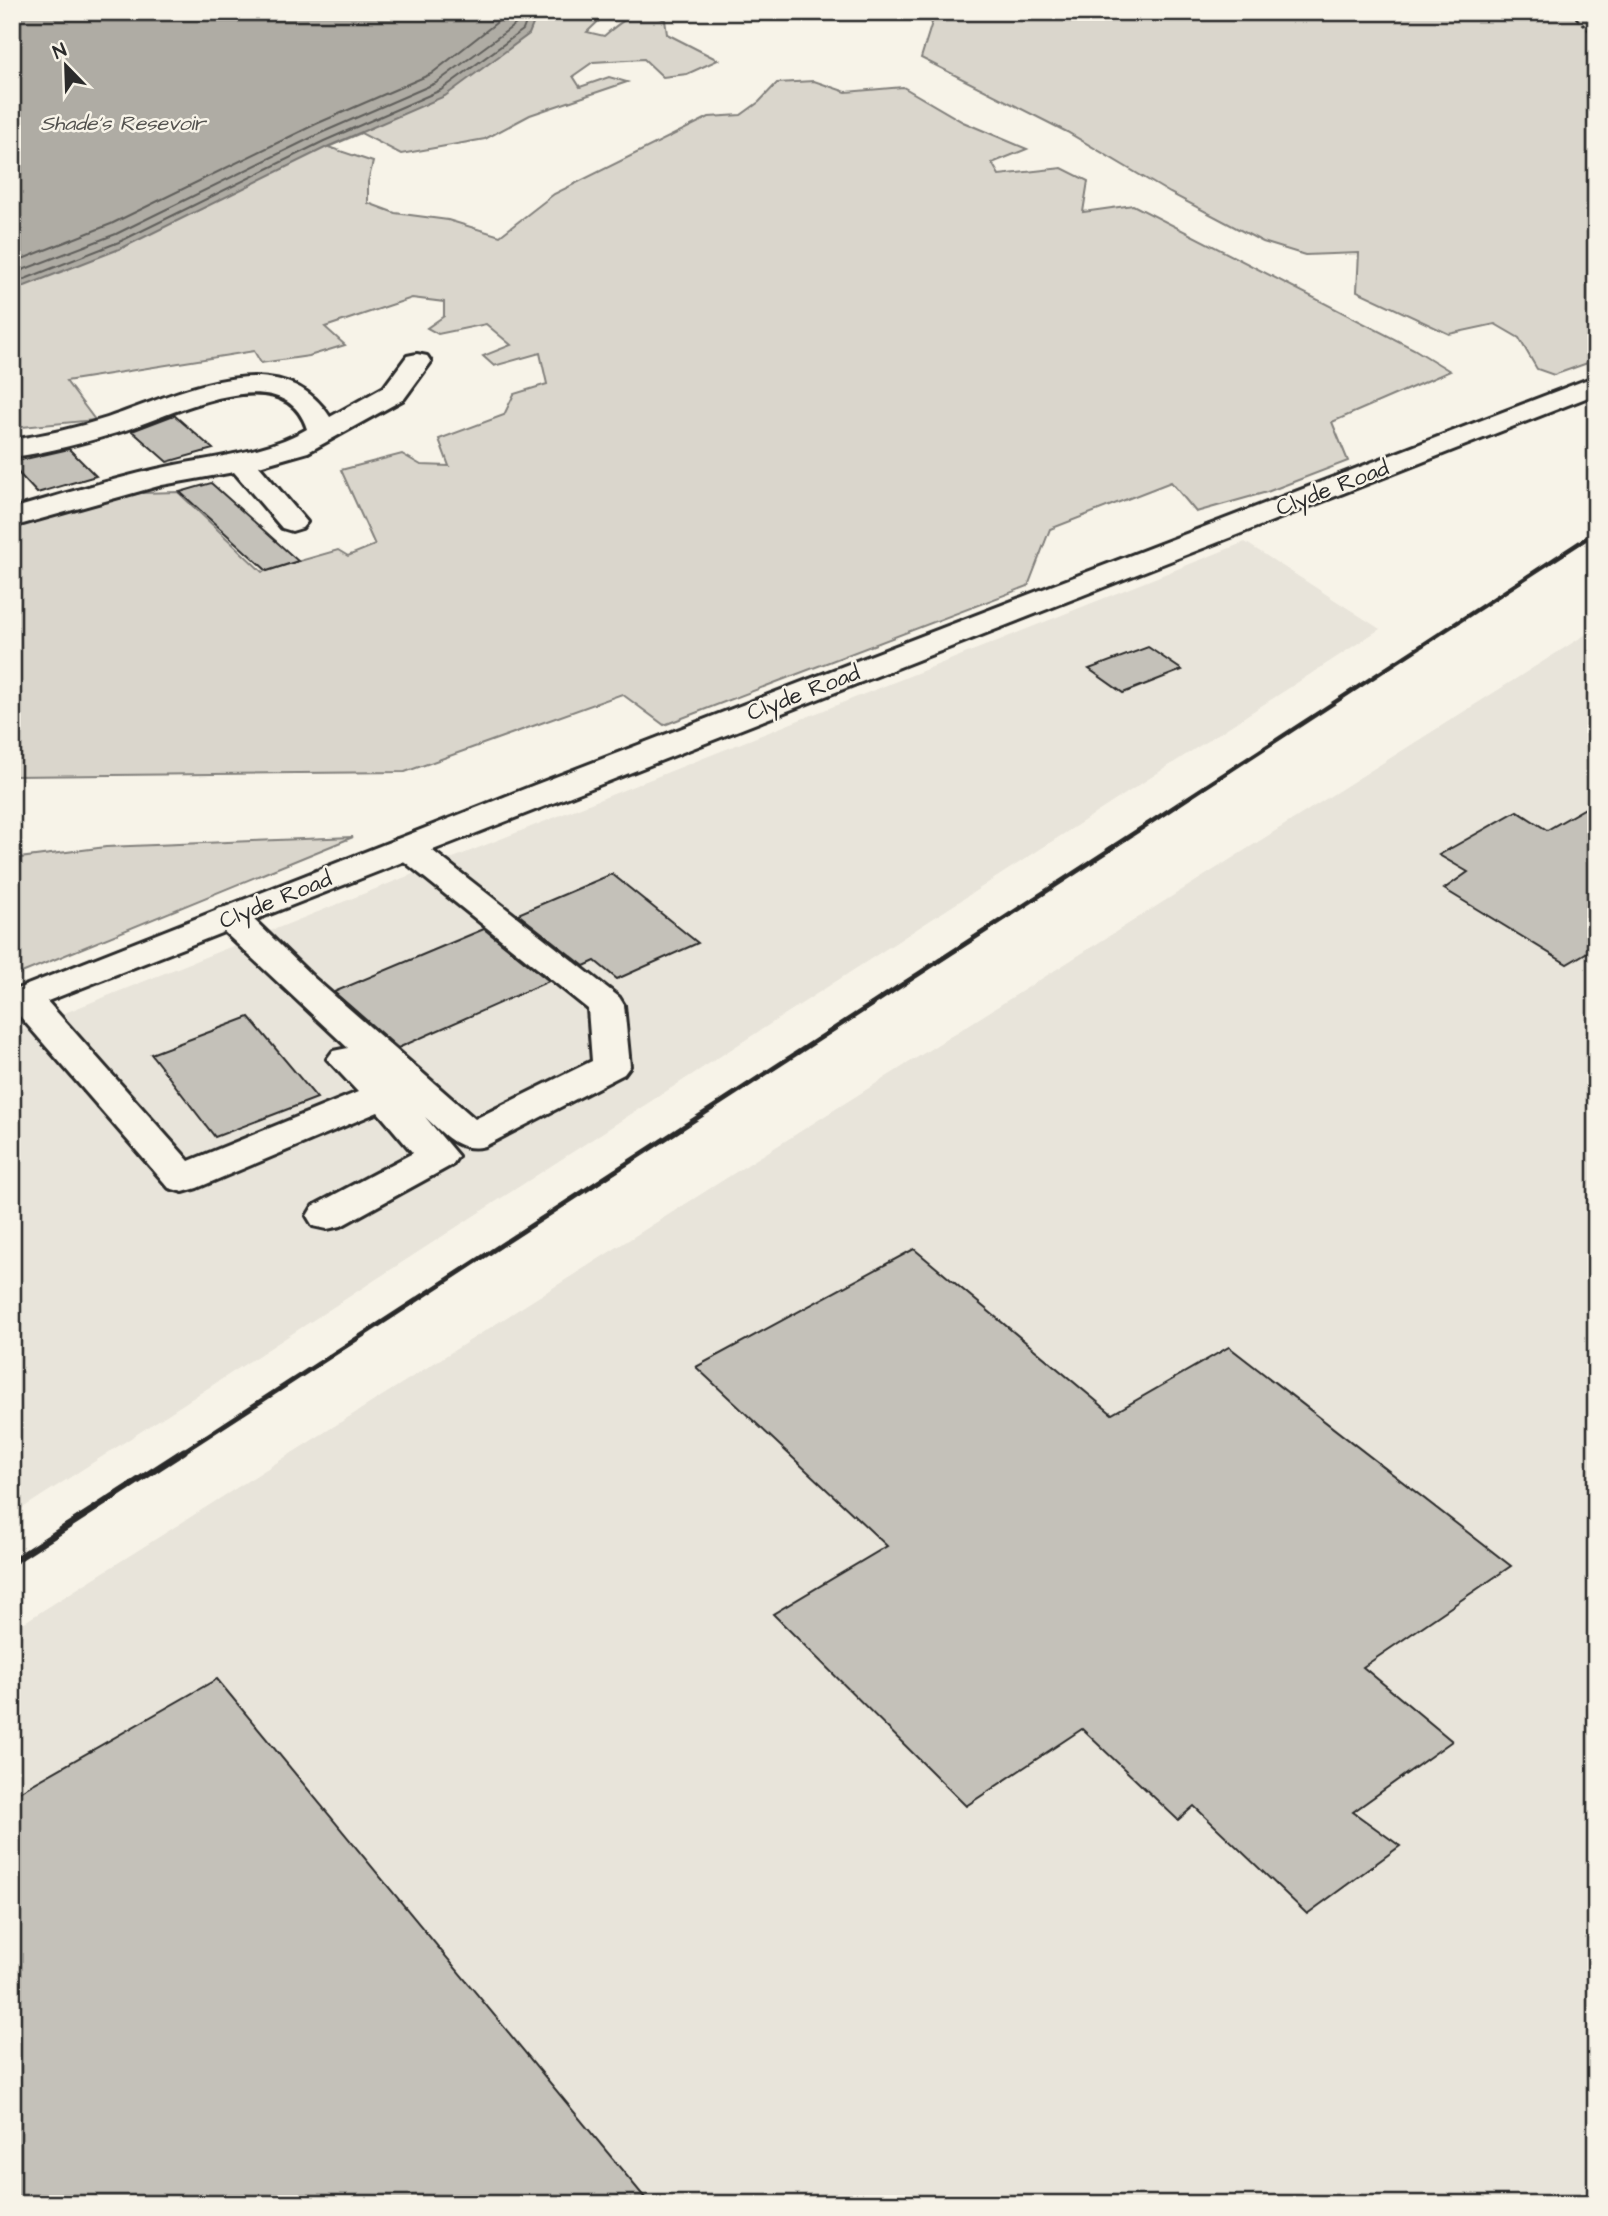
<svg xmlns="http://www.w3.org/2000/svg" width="1608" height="2216" font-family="'Architects Daughter',sans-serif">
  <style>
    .built { fill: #e8e4da }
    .green { fill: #dad6cc; stroke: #82807c; stroke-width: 2 }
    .water { fill: #afaca4; stroke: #7a7874; stroke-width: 2 }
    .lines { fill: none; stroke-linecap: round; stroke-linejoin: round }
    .shore { stroke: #605f5b; stroke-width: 2 }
    .building { fill: #c4c1b9; stroke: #2b2b2b; stroke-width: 2 }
    .minor-casing { stroke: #2b2b2b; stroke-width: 6 }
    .major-casing { stroke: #2b2b2b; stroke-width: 6 }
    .path { stroke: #2b2b2b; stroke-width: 2.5; stroke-dasharray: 4.5 3.5; stroke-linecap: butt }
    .minor { fill: #f7f3e8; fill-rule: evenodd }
    .major { fill: #f7f3e8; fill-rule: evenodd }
    .rail-far2 { stroke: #2b2b2b; stroke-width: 4.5 }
    .rail-far1 { stroke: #2b2b2b; stroke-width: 5 }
    .rail { stroke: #2b2b2b; stroke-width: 7 }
    .labels { text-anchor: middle; stroke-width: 5; stroke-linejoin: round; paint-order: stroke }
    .far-water-label { font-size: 21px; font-style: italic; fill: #53524f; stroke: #f7f3e8 }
    .street-label { font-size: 23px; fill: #2b2b2b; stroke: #f7f3e8 }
  </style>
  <rect width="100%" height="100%" fill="#f7f3e8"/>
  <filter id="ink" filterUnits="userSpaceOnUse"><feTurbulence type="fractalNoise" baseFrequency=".0143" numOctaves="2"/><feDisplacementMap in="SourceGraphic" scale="14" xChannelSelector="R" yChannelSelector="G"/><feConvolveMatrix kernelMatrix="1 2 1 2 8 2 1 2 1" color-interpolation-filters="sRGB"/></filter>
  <g filter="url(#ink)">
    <!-- built -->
    <path class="built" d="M 1245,542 L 1380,629 L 12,1515 L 12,1034 Z
      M 1596,628 L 1596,2204 L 12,2204 L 12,1630 Z"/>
    <!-- green -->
    <path class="green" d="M 12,12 L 608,12 L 587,32 L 604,36 C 625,18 638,7 665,20 L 667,34 L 718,60 L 687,74 L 663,77 L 644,59 L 593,62 L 573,76 L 580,87 L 609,77 L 627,82 L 530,115 L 485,139 L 401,154 L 361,133 L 328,147 L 373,162 L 368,182 L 368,203 L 395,213 L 448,220 L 500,236 L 554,194 L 709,117 L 741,115 L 759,102 L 777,83 L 814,81 L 846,92 L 903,87 L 963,122 L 1027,149 L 992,163 L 999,175 L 1062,168 L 1088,181 L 1083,212 L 1133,205 L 1414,349 L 1450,371 L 1332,422 L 1348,461 L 1267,492 L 1196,512 L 1171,482 L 1050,529 L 1028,586 L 664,725 L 622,694 L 405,772 L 12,776 L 14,526 L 140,493 L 178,492 L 262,572 L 338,550 L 348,556 L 375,545 L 341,470 L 402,454 L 421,465 L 449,466 L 439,439 L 504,415 L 514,394 L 547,384 L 540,353 L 494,366 L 483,356 L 511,345 L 486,324 L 438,334 L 427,328 L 444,316 L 444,302 L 412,298 L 325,327 L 345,345 L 309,356 L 261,363 L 254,351 L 66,381 L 95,420 L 12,428 Z
      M 930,12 L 1596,12 L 1596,360 L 1554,375 L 1537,369 L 1519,338 L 1495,324 L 1449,334 L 1357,291 L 1359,253 L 1305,255 L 1263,242 L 1170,193 L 1067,132 L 921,58 L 934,16 Z
      M 353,837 L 12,977 L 12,859 L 106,847 Z"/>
    <!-- water -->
    <path class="water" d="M 12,12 L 538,12 L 529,34 L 445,96 L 327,147 L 122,248 L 12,291 Z"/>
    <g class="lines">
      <!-- shore -->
      <path class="shore" d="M 12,263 L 111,224 L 316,124 L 431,74 L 510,12
        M 12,274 L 116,234 L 321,133 L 436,83 L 516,24 L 521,12
        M 12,284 L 119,242 L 324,141 L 441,90 L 523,30 L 530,12"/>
    </g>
    <!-- building -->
    <path class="building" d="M 174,415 L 213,449 L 167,462 L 132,431 Z
      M 69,449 L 96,476 L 37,493 L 12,466 L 12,462 Z
      M 211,483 L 298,561 L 267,571 L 180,492 Z
      M 1148,647 L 1182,670 L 1123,693 L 1089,669 Z
      M 1596,802 L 1596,947 L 1567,964 L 1444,889 L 1468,872 L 1439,855 L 1517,811 L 1547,830 Z
      M 612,874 L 698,943 L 617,979 L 595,961 L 584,966 L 518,914 Z
      M 484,929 L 549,981 L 398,1048 L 334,992 Z
      M 249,1017 L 317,1098 L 215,1137 L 151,1054 Z
      M 914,1249 L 1112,1414 L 1229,1347 L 1511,1566 L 1363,1667 L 1452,1741 L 1353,1812 L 1400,1846 L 1307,1914 L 1194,1806 L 1178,1820 L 1082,1729 L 966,1806 L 773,1614 L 887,1546 L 696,1367 Z
      M 217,1679 L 650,2204 L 12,2204 L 12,1796 Z"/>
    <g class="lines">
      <!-- minor casing -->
      <g class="minor-casing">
        <path id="minor" d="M 417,354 L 427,356 L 431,362 L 404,399 L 308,452 L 259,466 L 307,522 L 302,528 L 292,531 L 282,528 L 234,472 L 162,485 L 12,527 L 12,509 C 60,495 109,480 157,469 C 208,457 261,455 307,429 C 284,355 168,417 123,431 C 87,442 50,452 12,457 L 12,440 C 44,435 76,428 107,418 C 172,397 280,338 330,417 L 384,387 L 407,356 Z
          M 407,837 L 419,840 L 619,997 L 624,1005 L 630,1066 L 624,1074 L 485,1146 C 458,1153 444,1134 425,1117 L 458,1156 L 452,1165 L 341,1226 L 327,1229 L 313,1226 L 307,1216 L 313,1206 L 413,1153 L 378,1112 L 197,1188 L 183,1192 L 169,1188 L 12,1007 L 12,991 L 25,988 L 38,991 L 189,1161 L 358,1092 L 327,1059 L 333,1051 L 348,1048 L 217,925 L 212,917 L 217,909 L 230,906 L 243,909 L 313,977 L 475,1119 L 592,1061 L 588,1009 L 395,854 L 390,847 L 395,840 Z"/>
      </g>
      <!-- major casing -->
      <g class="major-casing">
        <path id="major" d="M 1596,376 L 1596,394 L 12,1015 L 12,991 L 532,786 Z"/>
      </g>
      <!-- path -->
      <path class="path" d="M 1570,12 L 1596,37"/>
      <!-- minor -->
      <use href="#minor" class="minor"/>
      <!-- major -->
      <use href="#major" class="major"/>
      <!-- rail-far2 -->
      <path class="rail-far2" d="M 1108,850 L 1596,532"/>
      <!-- rail-far1 -->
      <path class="rail-far1" d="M 181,1453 L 1111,849"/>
      <!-- rail -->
      <path class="rail" d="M 12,1562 L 184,1451"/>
    </g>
  </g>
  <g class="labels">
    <!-- far-water labels -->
    <g class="far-water-label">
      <text x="123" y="130">Shade’s Resevoir</text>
    </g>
    <!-- street labels -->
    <g class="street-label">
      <text transform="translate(1332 487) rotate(-21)" y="8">Clyde Road</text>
      <text transform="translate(803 692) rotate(-21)" y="8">Clyde Road</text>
      <text transform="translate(275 899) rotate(-22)" y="8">Clyde Road</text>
    </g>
  </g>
  <!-- margin -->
  <rect width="1608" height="2216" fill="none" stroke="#f7f3e8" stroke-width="42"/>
  <rect x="21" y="21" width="1566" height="2174" fill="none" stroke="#2b2b2b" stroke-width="2.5" filter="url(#ink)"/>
  <!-- north arrow -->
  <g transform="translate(66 66) rotate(337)" stroke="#f7f3e8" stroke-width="5" paint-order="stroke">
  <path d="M0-5L12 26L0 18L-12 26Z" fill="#2b2b2b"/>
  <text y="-10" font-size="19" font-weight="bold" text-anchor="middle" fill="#2b2b2b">N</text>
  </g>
</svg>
